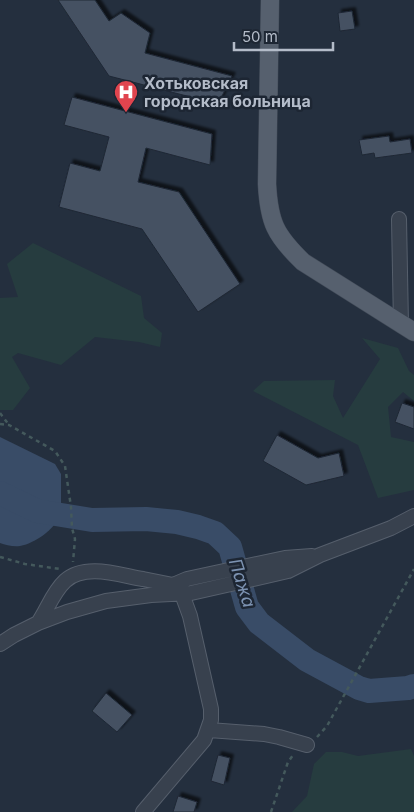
<svg xmlns="http://www.w3.org/2000/svg" width="414" height="812" font-family="Inter,sans-serif">
  <style>
    .green { fill: #263c3f }
    .water { fill: #394c67 }
    .lines { fill: none; stroke-linecap: round; stroke-linejoin: round }
    .river { stroke: #394c67; stroke-width: 24 }
    .building { fill: #455162; stroke: #1f2835; filter: url(#shadow) }
    .minor-casing { stroke: #565f6c; stroke-width: 16 }
    .major-casing { stroke: #414a57; stroke-width: 19 }
    .path { stroke: #44595c; stroke-width: 2.5; stroke-dasharray: 4 4; stroke-linecap: butt }
    .minor { stroke: #38414e; stroke-width: 14 }
    .major { stroke: #56606e; stroke-width: 18 }
    .labels { text-anchor: middle; stroke-width: 5; stroke-linejoin: round; paint-order: stroke }
    .poi-label { font-size: 16px; font-weight: bold; fill: #b4bcc9; stroke: #1d2633; text-anchor: start }
    .water-label { font-size: 18px; font-style: italic; fill: #7c92b1; stroke: #1d2633 }
  </style>
  <defs>
    <filter id="shadow"><feDropShadow dx="3.5" dy="-3.5" stdDeviation="1" flood-color="#0009"/></filter>
  </defs>
  <rect width="100%" height="100%" fill="#242f3e"/>
  <!-- green -->
  <path class="green" d="M 33,243 L 141,296 L 144,318 L 162,333 L 160,347 L 139,342 L 95,337 L 61,365 L 18,353 L 12,357 L 30,388 L 13,410 L 0,410 L 0,298 L 18,297 L 7,264 Z
    M 362,338 L 398,348 L 409,371 L 414,375 L 414,401 L 403,392 L 388,407 L 391,437 L 414,442 L 414,490 L 378,498 L 358,445 L 253,391 L 264,381 L 335,380 L 333,396 L 343,418 L 380,359 Z
    M 411,749 L 414,756 L 414,812 L 292,812 L 307,796 L 314,764 L 326,752 L 342,752 L 358,756 Z"/>
  <!-- water -->
  <path class="water" d="M 0,437 L 55,464 L 61,474 L 61,515 C 54,529 36,543 20,546 C 13,547 6,545 0,543 Z"/>
  <g class="lines">
    <!-- river -->
    <path class="river" d="M 0,493 L 37,511 L 92,520 L 146,519 L 177,522 L 198,527 L 215,533 L 230,547 L 247,607 L 259,623 L 307,660 L 359,688 L 369,691 L 408,688 L 414,686"/>
  </g>
  <!-- building -->
  <path class="building" d="M 58,0 L 95,0 L 109,21 L 121,13 L 150,33 L 145,53 L 232,76 L 218,104 L 109,76 Z
    M 352,11 L 355,29 L 340,31 L 338,13 Z
    M 72,97 L 212,134 L 210,165 L 146,148 L 138,182 L 179,192 L 240,284 L 198,312 L 142,229 L 59,207 L 70,163 L 100,171 L 109,137 L 64,125 Z
    M 389,136 L 390,142 L 410,139 L 412,153 L 375,158 L 374,153 L 362,155 L 359,140 Z
    M 402,403 L 414,407 L 414,429 L 395,422 Z
    M 277,435 L 318,458 L 339,453 L 344,476 L 306,485 L 263,461 Z
    M 106,693 L 132,715 L 117,732 L 92,711 Z
    M 218,755 L 230,758 L 224,785 L 211,781 Z
    M 178,796 L 197,802 L 194,812 L 173,812 Z"/>
  <g class="lines">
    <!-- minor casing -->
    <g class="minor-casing">
      <path id="minor" d="M 399,219 L 401,325
        M 159,591 L 187,579 L 285,558 L 312,556
        M 38,623 C 47,610 53,592 65,581 C 85,563 119,575 143,579 C 153,581 163,583 173,585
        M 0,644 L 14,635 L 38,623 L 67,612 L 106,601 L 151,595 L 191,593 L 288,571 L 320,555 L 391,528 L 414,516
        M 209,730 L 264,734 L 279,737 L 307,745
        M 143,812 L 204,740 L 211,720 L 211,709 L 190,616 L 182,594"/>
    </g>
    <!-- major casing -->
    <g class="major-casing">
      <path id="major" d="M 270,0 L 267,184 C 269,222 275,235 303,262 L 414,332"/>
    </g>
    <!-- path -->
    <path class="path" d="M 0,413 L 9,425
      M 0,424 L 9,425 L 55,451 L 65,466 L 71,507 L 72,528 L 75,539 L 73,562
      M 0,557 L 25,564 L 60,569
      M 317,737 L 327,726 L 414,569
      M 271,812 L 288,762 L 293,755"/>
    <!-- minor -->
    <use href="#minor" class="minor"/>
    <!-- major -->
    <use href="#major" class="major"/>
  </g>
  <!-- icons -->
  <defs>
    <g id="hospital-pin" transform="scale(1.25)"><path d="M0 17L-7.5 6A9.5 9.5 0 1 1 7.5 6Z" fill="#e0444e" stroke="#1d2633"/><path d="M-5-5h3v3.5h4V-5h3V5h-3V1.5h-4V5h-3Z" fill="#fff"/></g>
  </defs>
  <g fill-rule="evenodd">
    <use href="#hospital-pin" x="126" y="92"/>
  </g>
  <g class="labels">
    <!-- poi labels -->
    <g class="poi-label">
      <text x="144" y="89">Хотьковская<tspan x="144" dy="18">городская больница</tspan></text>
    </g>
    <!-- water labels -->
    <g class="water-label">
      <text transform="translate(242 583) rotate(72)" y="6">Пажа</text>
    </g>
  </g>
  <!-- scale -->
  <path d="M234 42v8h99v-8" fill="none" stroke="#b4bcc9" stroke-width="2.5"/>
  <text x="242" y="42" font-size="15" fill="#b4bcc9" stroke="#1d2633" stroke-width="4" paint-order="stroke">50 m</text>
</svg>
